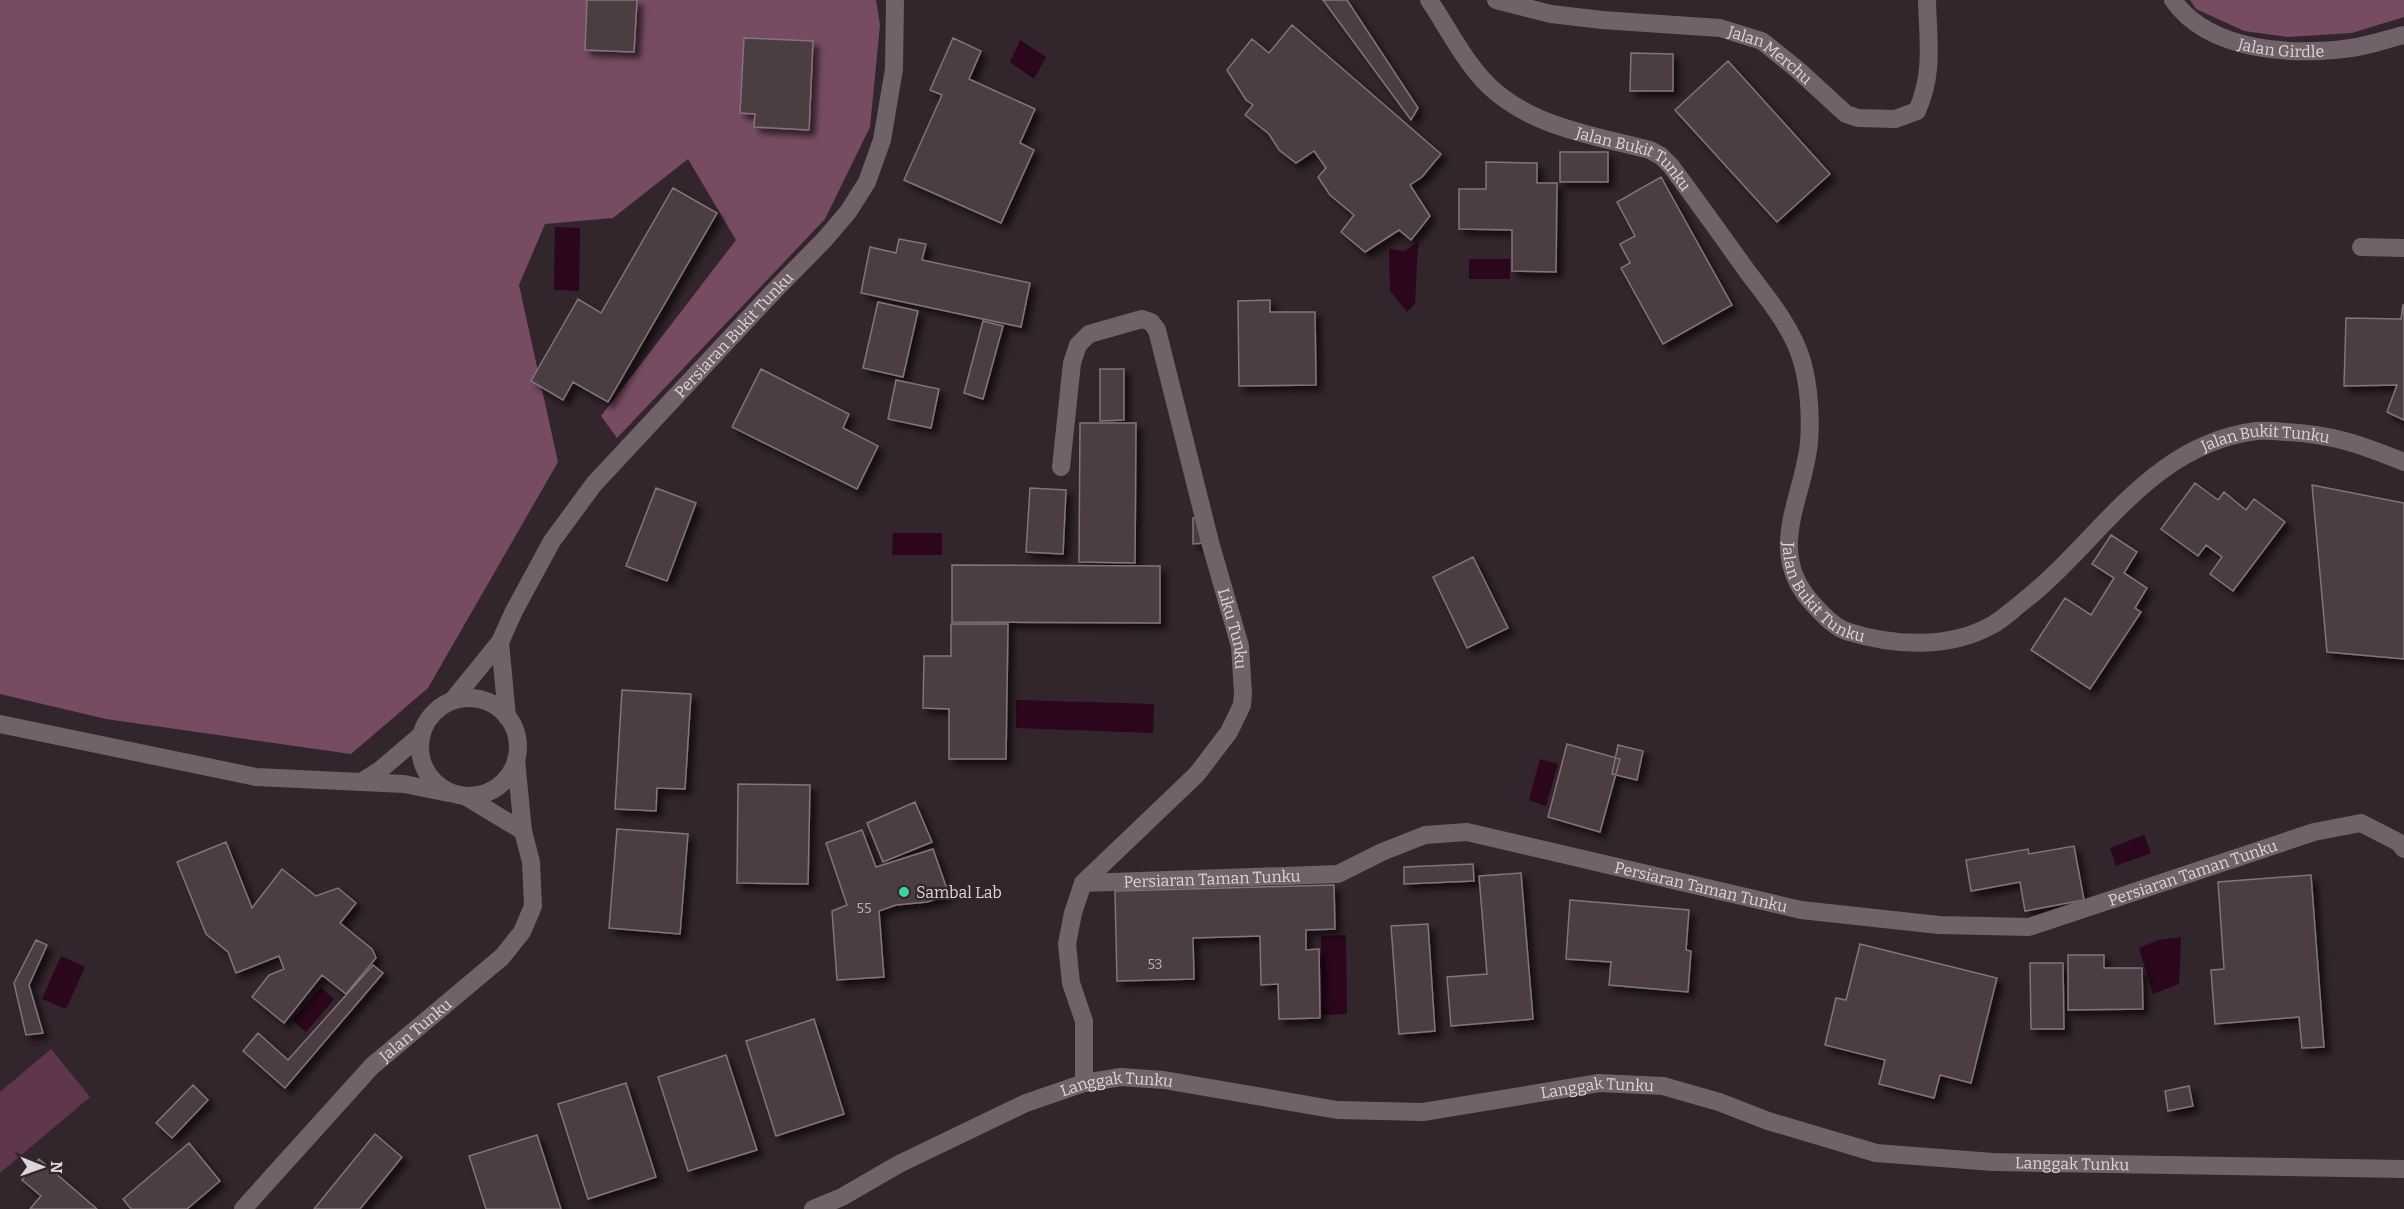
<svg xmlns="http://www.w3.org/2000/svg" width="2404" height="1209" font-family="Bitter,serif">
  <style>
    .green { fill: #5f364c }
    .forest { fill: #774c62 }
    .water { fill: #2b061c }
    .building { fill: #4b3c43; stroke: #83737b; stroke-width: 1.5; filter: url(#shadow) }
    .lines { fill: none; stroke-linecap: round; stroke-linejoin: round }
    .minor { stroke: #716169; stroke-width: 18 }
    .poi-dot { fill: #3ad4a5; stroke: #32252b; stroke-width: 2 }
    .labels { text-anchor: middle; stroke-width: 4.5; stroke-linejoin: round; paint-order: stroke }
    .number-label { font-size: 14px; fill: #b9afb4 }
    .street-label { font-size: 16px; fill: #ded5d9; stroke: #32252b }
    .poi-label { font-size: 16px; fill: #ded5d9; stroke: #32252b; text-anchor: start }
  </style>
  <defs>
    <filter id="shadow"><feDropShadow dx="5.5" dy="5.5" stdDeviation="3" flood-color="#0009"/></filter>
  </defs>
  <rect width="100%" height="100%" fill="#32252b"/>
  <!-- green -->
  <path class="green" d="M 51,1049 L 90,1097 L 0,1173 L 0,1092 Z"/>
  <!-- forest -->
  <path class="forest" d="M 0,0 L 876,0 L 880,25 L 870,127 L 825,219 L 617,438 L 601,416 L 736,240 L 688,159 L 613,218 L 545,224 L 519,285 L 558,462 L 428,688 L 351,754 L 106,719 L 0,694 Z
    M 2190,0 L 2404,0 L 2404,17 L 2352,33 L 2288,37 L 2244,31 L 2196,9 Z"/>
  <!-- water -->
  <path class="water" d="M 1020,40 L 1046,57 L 1034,79 L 1010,62 Z
    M 555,227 L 580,228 L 579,291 L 554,290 Z
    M 1418,243 L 1415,304 L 1407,312 L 1390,291 L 1389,249 L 1404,251 Z
    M 1469,259 L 1510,259 L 1510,279 L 1469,279 Z
    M 893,533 L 942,533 L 942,555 L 892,555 Z
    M 1016,700 L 1154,704 L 1153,733 L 1016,728 Z
    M 1540,759 L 1558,764 L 1546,806 L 1529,800 Z
    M 2144,835 L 2151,853 L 2116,866 L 2110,848 Z
    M 1346,935 L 1347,1014 L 1322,1015 L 1321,936 Z
    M 2181,937 L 2179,984 L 2153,994 L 2139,948 L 2158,940 Z
    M 61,956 L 85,967 L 66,1009 L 42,999 Z
    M 321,987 L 334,999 L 306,1032 L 292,1020 Z"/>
  <!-- building -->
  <path class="building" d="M 587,0 L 637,0 L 634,52 L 585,50 Z
    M 1323,0 L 1347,0 L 1418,108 L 1411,120 Z
    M 1292,25 L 1441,154 L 1422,177 L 1410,185 L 1430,216 L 1411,240 L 1399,230 L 1365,252 L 1341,232 L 1354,215 L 1330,195 L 1318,177 L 1326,168 L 1314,151 L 1296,163 L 1279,150 L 1269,134 L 1245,115 L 1253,105 L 1246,100 L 1227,70 L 1252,39 L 1269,53 Z
    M 744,38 L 813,41 L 809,130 L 754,127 L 755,114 L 740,113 Z
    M 953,38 L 981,51 L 969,79 L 1035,109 L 1020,143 L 1034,150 L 1001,223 L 904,180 L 942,95 L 930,90 Z
    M 1631,53 L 1673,54 L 1673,91 L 1630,91 Z
    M 1728,61 L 1830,174 L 1777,222 L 1675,110 Z
    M 1560,152 L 1608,152 L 1608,182 L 1560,182 Z
    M 1486,162 L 1537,163 L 1537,183 L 1557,183 L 1556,272 L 1512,271 L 1512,230 L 1459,229 L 1459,189 L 1486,189 Z
    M 1661,177 L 1732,305 L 1663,344 L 1621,268 L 1630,263 L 1620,244 L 1635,236 L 1617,202 Z
    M 673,188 L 717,213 L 608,402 L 573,382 L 563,400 L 531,381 L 578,299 L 601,313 Z
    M 899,239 L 926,244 L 922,260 L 1030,283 L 1021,327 L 861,293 L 870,247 L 896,253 Z
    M 1270,300 L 1270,312 L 1315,312 L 1316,385 L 1239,386 L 1238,301 Z
    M 878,302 L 918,311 L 903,377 L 863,368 Z
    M 2403,305 L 2404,305 L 2404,420 L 2387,412 L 2397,385 L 2344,386 L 2346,318 L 2401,319 Z
    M 983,321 L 1003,326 L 983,399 L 964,393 Z
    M 761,369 L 849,414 L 843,428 L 878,446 L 857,489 L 732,427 Z
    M 1100,369 L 1124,369 L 1124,420 L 1100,421 Z
    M 896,380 L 939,389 L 931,428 L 888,419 Z
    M 1080,423 L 1136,423 L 1135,563 L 1079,562 Z
    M 2195,483 L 2218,500 L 2224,492 L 2246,510 L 2254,499 L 2285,522 L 2233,591 L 2210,574 L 2222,557 L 2206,545 L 2198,556 L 2161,529 Z
    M 2312,485 L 2404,503 L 2404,659 L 2327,652 Z
    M 656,488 L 696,503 L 667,581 L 626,566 Z
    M 1030,488 L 1066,490 L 1063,554 L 1026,552 Z
    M 1204,517 L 1204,543 L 1193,544 L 1193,518 Z
    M 2111,535 L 2137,552 L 2124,573 L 2147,588 L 2135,608 L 2141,612 L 2090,689 L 2031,650 L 2065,598 L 2091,615 L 2114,578 L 2092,564 Z
    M 1473,557 L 1508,628 L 1467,648 L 1433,577 Z
    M 952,565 L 1160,566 L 1160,623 L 952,622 Z
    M 951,624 L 1008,624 L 1006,759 L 949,759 L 949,709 L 923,708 L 924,656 L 951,656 Z
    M 622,690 L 691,694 L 685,789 L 657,788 L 656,811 L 615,809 Z
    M 1567,744 L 1620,759 L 1600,832 L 1548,817 Z
    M 1618,745 L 1643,751 L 1637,780 L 1612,774 Z
    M 738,784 L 810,785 L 808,884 L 737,883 Z
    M 915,802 L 932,842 L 883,862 L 867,823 Z
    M 617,829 L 688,834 L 680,934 L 609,928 Z
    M 862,830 L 876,867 L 933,849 L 949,895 L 927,902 L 896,905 L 879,911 L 884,977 L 837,980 L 832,911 L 847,905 L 826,843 Z
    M 226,842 L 252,908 L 282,869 L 316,896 L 338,888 L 356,903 L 340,923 L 372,949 L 376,958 L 346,994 L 322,975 L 284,1023 L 252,997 L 269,975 L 284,969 L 279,956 L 236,973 L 228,952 L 206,934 L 177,862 Z
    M 2074,846 L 2084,900 L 2025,911 L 2020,882 L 1971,891 L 1966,860 L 2028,849 L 2029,854 Z
    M 1473,864 L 1474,881 L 1404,884 L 1404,867 Z
    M 1521,873 L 1533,1019 L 1451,1026 L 1447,977 L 1487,974 L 1479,876 Z
    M 2311,875 L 2324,1047 L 2302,1048 L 2299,1017 L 2215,1024 L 2211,970 L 2224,969 L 2218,882 Z
    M 1334,885 L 1335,929 L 1306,930 L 1306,950 L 1319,949 L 1320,1018 L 1279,1019 L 1278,984 L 1261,985 L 1260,936 L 1193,938 L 1194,979 L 1117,981 L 1115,891 Z
    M 1570,900 L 1689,910 L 1686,950 L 1691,951 L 1688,992 L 1609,985 L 1611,962 L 1566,959 Z
    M 1428,924 L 1435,1031 L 1399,1034 L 1391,926 Z
    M 36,940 L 47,945 L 29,985 L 43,1033 L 26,1035 L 14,983 Z
    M 1860,944 L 1997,978 L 1971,1083 L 1940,1075 L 1934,1098 L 1879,1084 L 1885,1060 L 1825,1045 L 1836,998 L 1846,1000 Z
    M 2068,955 L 2104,955 L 2104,968 L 2142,968 L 2143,1009 L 2068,1010 Z
    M 2030,963 L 2063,963 L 2064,1029 L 2031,1029 Z
    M 373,965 L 383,973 L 285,1088 L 243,1051 L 258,1033 L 288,1060 Z
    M 814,1019 L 844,1114 L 776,1136 L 746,1041 Z
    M 726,1055 L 757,1150 L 688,1171 L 658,1077 Z
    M 626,1083 L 656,1177 L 588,1199 L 558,1104 Z
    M 193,1085 L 208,1100 L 172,1138 L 156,1123 Z
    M 2189,1086 L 2193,1106 L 2168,1111 L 2165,1091 Z
    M 375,1134 L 402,1157 L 360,1209 L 314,1209 Z
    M 537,1135 L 561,1209 L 486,1209 L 469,1156 Z
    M 189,1143 L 220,1181 L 187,1209 L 131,1209 L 123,1199 Z
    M 39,1159 L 97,1209 L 30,1209 L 41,1196 L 22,1180 Z"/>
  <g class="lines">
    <!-- minor -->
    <g class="minor">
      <path id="s1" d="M 1429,0 C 1448,28 1465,63 1489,86 C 1532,127 1595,136 1650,150 L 1661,156 L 1671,166 C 1697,201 1722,236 1747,271 C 1768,299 1792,327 1802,361 C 1809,385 1811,417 1809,442 C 1804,499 1764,551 1813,604 C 1823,615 1835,628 1849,632 C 1894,646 1950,649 1992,625 C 2002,620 2011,611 2020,604 C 2099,543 2148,445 2256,431 C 2266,430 2276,431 2286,432 C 2332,434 2362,445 2404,462"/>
      <path id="s2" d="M 1496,0 L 1551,14 L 1602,20 L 1720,28 L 1762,41 L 1798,70 L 1846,114 L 1858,118 L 1895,119 L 1917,111 C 1934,73 1928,41 1927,0"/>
      <path id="s3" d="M 2173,0 C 2209,52 2293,56 2351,48 C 2368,46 2387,39 2404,35"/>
      <path d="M 2361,247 L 2404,248"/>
      <path id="s4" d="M 1061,467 L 1072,363 L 1078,345 L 1089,334 L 1142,319 L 1151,322 L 1157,330 L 1210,542 L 1240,646 L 1243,693 L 1242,705 L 1229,732 L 1197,774 L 1083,883 L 1073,913 L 1067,944 L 1071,983 L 1084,1021 L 1084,1083"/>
      <path d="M 500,642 L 507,717"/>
      <circle cx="469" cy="747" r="49"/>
      <path id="s5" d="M 452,701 L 500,642 L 514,611 L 552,541 L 594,484 L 773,292 L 825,239 L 848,212 L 867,182 L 882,140 L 894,69 L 895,0"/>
      <path d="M 0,724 L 256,777 L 404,784 L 449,793"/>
      <path d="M 361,782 L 380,770 L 421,735"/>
      <path d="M 465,796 L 523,831"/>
      <path id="s6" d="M 1083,883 L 1338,874 L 1382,852 L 1425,835 L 1467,832 L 1801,910 L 1939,925 L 2029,927 L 2314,832 L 2361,823 L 2398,842 L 2404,849"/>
      <path id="s7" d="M 243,1209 L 372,1066 L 502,957 L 522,932 L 533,906 L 531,862 L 523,831 L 516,760"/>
      <path id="s8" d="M 813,1209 L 842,1197 L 899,1164 L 1026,1103 L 1084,1083 L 1121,1077 L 1164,1080 L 1337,1110 L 1423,1112 L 1599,1083 L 1663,1086 L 1719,1102 L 1768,1121 L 1876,1153 L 1993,1162 L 2404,1169"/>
    </g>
  </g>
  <!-- markers -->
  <circle class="poi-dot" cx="904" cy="892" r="6"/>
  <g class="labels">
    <!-- number labels -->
    <g class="number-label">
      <text x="864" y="913">55</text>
      <text x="1155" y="969">53</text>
    </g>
    <!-- street labels -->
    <g class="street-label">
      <text dy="6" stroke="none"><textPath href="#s3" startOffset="123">Jalan Girdle</textPath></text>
      <text dy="6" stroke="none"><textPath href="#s2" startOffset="284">Jalan Merchu</textPath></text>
      <text dy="6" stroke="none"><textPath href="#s1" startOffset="270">Jalan Bukit Tunku</textPath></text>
      <text dy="6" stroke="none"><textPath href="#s5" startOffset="465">Persiaran Bukit Tunku</textPath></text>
      <text dy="6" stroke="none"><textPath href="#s1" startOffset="1330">Jalan Bukit Tunku</textPath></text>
      <text dy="6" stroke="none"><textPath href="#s1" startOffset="792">Jalan Bukit Tunku</textPath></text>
      <text dy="6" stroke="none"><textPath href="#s4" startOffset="522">Liku Tunku</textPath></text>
      <text dy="6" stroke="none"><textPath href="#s6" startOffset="1137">Persiaran Taman Tunku</textPath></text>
      <text dy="6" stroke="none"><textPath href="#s6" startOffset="129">Persiaran Taman Tunku</textPath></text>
      <text dy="6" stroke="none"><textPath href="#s6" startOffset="633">Persiaran Taman Tunku</textPath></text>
      <text dy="6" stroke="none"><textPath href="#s7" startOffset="249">Jalan Tunku</textPath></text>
      <text dy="6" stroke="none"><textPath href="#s8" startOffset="332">Langgak Tunku</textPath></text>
      <text dy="6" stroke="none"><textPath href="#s8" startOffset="818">Langgak Tunku</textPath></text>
      <text dy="6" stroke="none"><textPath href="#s8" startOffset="1304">Langgak Tunku</textPath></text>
    </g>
    <!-- poi labels -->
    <g class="poi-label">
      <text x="916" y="898">Sambal Lab</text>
    </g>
  </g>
  <!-- north arrow -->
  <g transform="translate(42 1167) rotate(91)" stroke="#32252b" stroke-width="4.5" paint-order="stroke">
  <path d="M0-4.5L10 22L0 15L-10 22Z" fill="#ded5d9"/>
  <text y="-9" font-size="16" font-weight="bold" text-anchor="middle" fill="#ded5d9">N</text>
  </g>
</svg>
